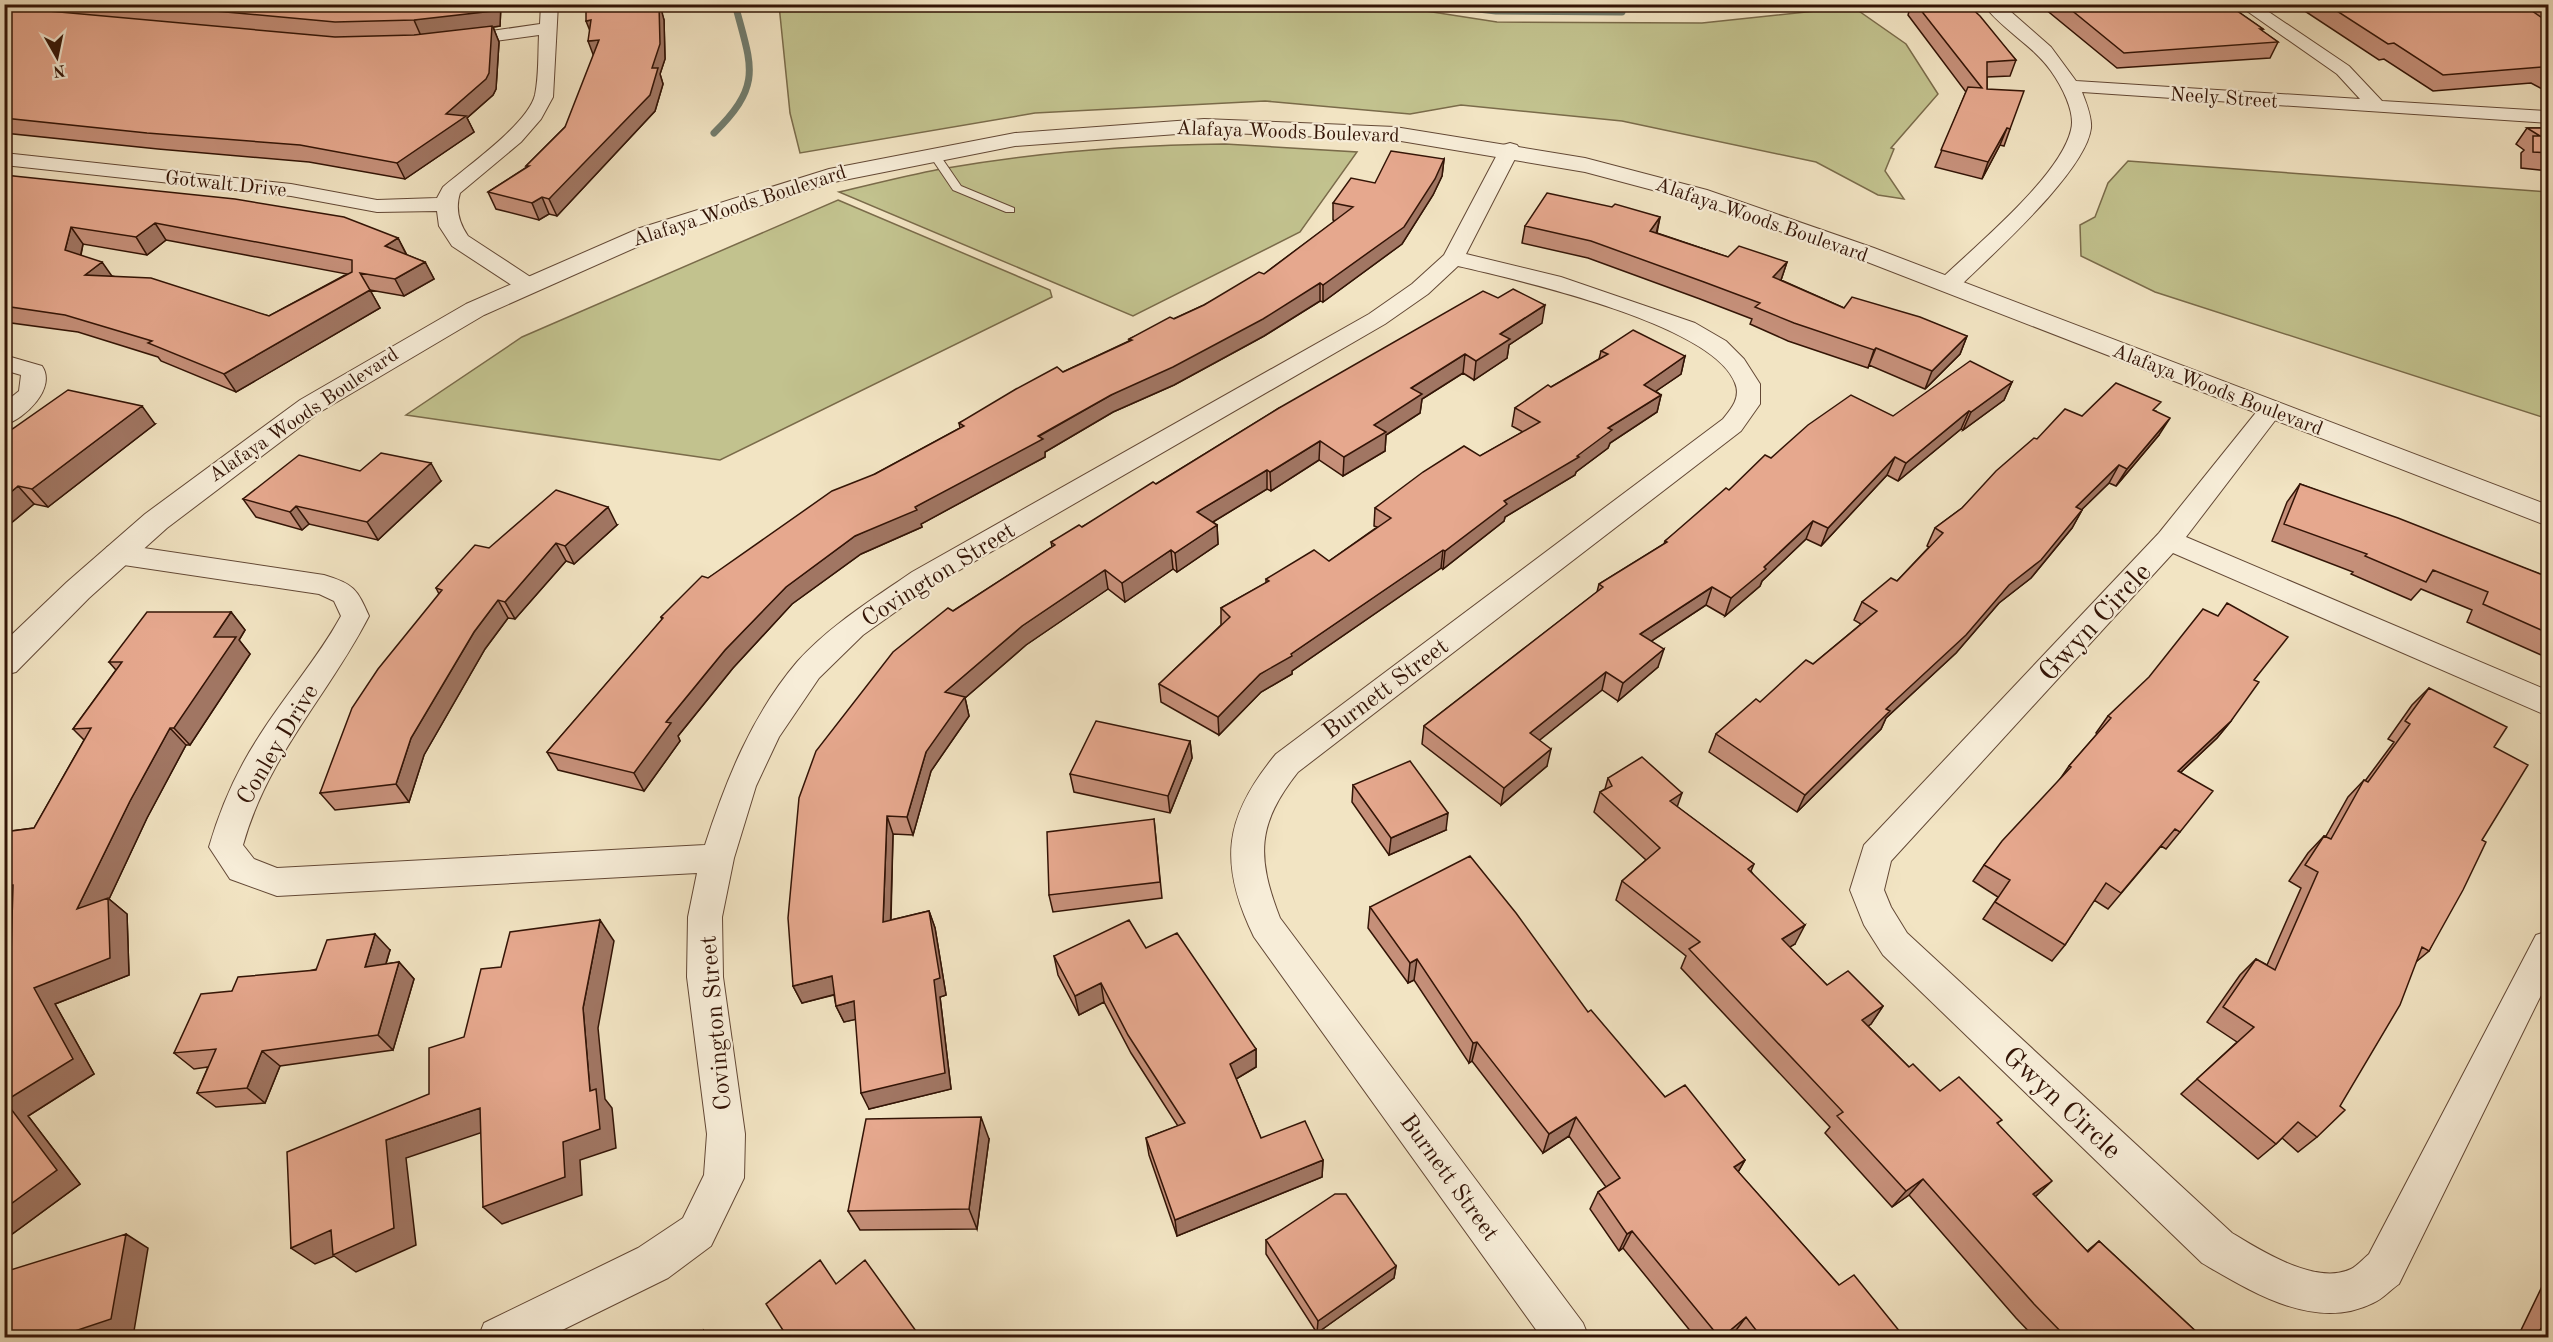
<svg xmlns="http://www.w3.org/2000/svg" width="2553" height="1342" font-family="'Old Standard TT',serif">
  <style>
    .green { fill: #c2c28e; stroke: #7a6b4a; stroke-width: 1.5 }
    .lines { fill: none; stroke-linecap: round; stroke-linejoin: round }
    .stream { stroke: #717b6c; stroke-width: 7 }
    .service-casing { stroke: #634835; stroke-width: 2 }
    .minor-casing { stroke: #634835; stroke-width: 2 }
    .tertiary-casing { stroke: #634835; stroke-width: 2 }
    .service { fill: #f7edd8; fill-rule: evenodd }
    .minor { fill: #f7edd8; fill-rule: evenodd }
    .tertiary { fill: #f7edd8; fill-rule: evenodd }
    .wall { fill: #c6907a; stroke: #331406; stroke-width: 1.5; fill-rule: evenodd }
    .shaded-wall { fill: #a17663; stroke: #331406; stroke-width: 1.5 }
    .building { fill: #e6a88e; stroke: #331406; stroke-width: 1.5; fill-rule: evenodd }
    .labels { text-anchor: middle; stroke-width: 4.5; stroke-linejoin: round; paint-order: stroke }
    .far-street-label { font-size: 20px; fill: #331406; stroke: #f7edd8 }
    .street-label { font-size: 24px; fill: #331406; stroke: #f7edd8 }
    .near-street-label { font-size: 28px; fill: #331406; stroke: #f7edd8 }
  </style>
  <rect width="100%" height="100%" fill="#f2e4c3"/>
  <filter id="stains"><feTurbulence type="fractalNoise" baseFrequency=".00333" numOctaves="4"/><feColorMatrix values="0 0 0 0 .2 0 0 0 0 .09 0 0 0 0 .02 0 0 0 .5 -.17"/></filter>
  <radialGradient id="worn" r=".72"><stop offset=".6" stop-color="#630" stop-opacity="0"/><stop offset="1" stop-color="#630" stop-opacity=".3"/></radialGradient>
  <!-- green -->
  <path class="green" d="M 1387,5 L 1497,22 L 1702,23 L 1853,7 L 1906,44 L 1938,94 L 1891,148 L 1894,149 L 1885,171 L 1904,199 L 1878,195 L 1816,162 L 1622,121 L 1461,105 L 1410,114 L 1265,101 L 1035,113 L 800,153 L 790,113 L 779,5 Z
    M 1225,144 L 1357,152 L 1300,232 L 1133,316 L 839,192 C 875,184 911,174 947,168 C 1039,152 1131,145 1225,144 Z
    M 2128,161 L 2548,192 L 2548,419 L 2155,292 L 2081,256 L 2080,225 L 2095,217 L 2108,183 Z
    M 838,200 L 1050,290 L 1052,297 L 720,460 L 406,415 L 522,337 Z"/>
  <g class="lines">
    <!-- stream -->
    <path class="stream" d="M 1433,4 L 1496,11 L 1622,12
      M 714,133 C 764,84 751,66 735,4"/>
    <!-- service casing -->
    <g class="service-casing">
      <path id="service" d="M 933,150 L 937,151 L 961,186 L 1014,208 L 1014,212 L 1006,212 L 953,190 L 928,153 Z"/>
    </g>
    <!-- minor casing -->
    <g class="minor-casing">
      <path id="minor" d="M 541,4 L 558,4 L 553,97 L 541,119 L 521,142 L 460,193 C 455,209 459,223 468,236 L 532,278 L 535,283 L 532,288 L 516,288 L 452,246 L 439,226 L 437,211 L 377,212 L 291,196 L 4,165 L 4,153 L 291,184 L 377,200 L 437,198 L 443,187 C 466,167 528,124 535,95 C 539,76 538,54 539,35 L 457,46 L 448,41 L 457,36 L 540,24 Z
        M 1983,4 L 2002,4 L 2051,47 L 2076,81 L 2360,99 L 2337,74 L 2237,4 L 2257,4 L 2349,66 L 2382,101 L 2548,111 L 2548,123 L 2082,92 C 2086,102 2092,117 2091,128 C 2086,172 1989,257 1956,290 L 1940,290 L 1937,285 L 1940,280 C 1975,246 2060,177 2071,130 C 2076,112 2061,85 2051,71 C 2033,45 2002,30 1983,4 Z
        M 1510,143 L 1517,145 L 1520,149 L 1466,254 L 1561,277 L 1695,323 L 1726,341 L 1744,359 L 1760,384 L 1760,404 L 1741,431 L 1298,772 C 1257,824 1256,856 1280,918 L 1583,1323 L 1589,1338 L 1542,1338 L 1254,937 C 1218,863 1224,817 1276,754 L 1723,419 C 1732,408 1741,397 1735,383 C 1713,324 1518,280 1458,266 L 1428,294 L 1385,324 L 932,586 L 863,635 L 819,678 L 779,737 L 756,786 L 734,858 L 722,917 L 723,977 L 745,1134 L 744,1178 L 711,1246 L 668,1278 L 546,1338 L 478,1338 L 484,1323 L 638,1248 L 683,1218 L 704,1175 L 707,1134 L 687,977 L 688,917 L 697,873 L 277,896 L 230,879 L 209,847 C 220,809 236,772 258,738 C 284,696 317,660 341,616 L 334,601 L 319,594 L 117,564 L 107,561 L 103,554 L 107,547 L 117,544 L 324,575 C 354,584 357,589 369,616 C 328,696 268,755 243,845 L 254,859 L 277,868 L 705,845 C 726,780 752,715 797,662 C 829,626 873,599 912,572 L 1369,314 L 1412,284 L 1444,255 L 1500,149 L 1503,145 Z
        M 4,355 L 42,366 C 57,388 25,419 4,425 L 4,403 L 19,391 L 21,375 L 4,370 Z
        M 2271,402 L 2280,405 L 2283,410 L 2186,537 L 2542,688 L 2548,691 L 2548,716 L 2173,553 L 1891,861 L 1884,890 L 1891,907 L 1907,933 L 2232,1233 C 2260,1250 2316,1286 2351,1269 C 2357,1266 2363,1259 2369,1254 L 2536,935 L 2548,931 L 2548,981 L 2399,1284 C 2390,1290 2383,1299 2373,1303 C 2315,1332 2252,1292 2202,1263 L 1883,955 L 1864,925 L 1850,890 L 1864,845 L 2159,533 L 2262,405 Z"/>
    </g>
    <!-- tertiary casing -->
    <g class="tertiary-casing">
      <path id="tertiary" d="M 1204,119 L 1395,127 L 1585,158 L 1707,190 L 1874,248 L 2548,505 L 2548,526 L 1857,258 L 1690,200 L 1585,172 L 1395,140 L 1204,132 L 1015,146 L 834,182 L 657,238 L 484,315 L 320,412 L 167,528 L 89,598 L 16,672 L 4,675 L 4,642 L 67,582 L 145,514 L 300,400 L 466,304 L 640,228 L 829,169 L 1015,133 Z"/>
    </g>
    <!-- service -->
    <use href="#service" class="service"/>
    <!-- minor -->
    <use href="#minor" class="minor"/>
    <!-- tertiary -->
    <use href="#tertiary" class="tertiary"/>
  </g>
  <!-- wall -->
  <path class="wall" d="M 4,4 L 501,4 L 500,26 L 493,27 L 499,42 L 496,89 L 493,95 L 467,118 L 474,132 L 405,179 L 309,162 L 158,149 L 4,133 Z
    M 1911,4 L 1967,4 L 2016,60 L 2010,76 L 1987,77 L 1987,89 L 2010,129 L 2004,146 L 2000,145 L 1982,179 L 1935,167 L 1966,92 L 1908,15 Z
    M 2039,4 L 2227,4 L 2263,29 L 2262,31 L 2278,42 L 2270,58 L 2117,68 Z
    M 2294,4 L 2548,4 L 2548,92 L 2531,83 L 2433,91 L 2384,59 L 2379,60 Z
    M 660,8 L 664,20 L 665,59 L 660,74 L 663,84 L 655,111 L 557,216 L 549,214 L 539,220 L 496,209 L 488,192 L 527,167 L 526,166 L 565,127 Z
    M 2527,128 L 2548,128 L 2548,171 L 2521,168 L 2521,153 L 2524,150 L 2516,144 Z
    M 1444,159 L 1442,176 L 1433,195 L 1402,244 L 1323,302 L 1320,301 L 1264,336 L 1174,385 L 1113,412 L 1045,452 L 1045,457 L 921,524 L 922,527 L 861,554 L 792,604 L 733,668 L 678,736 L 680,741 L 644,791 L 558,770 L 547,752 L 662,620 L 661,617 L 708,578 L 875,474 L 960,428 L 959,423 L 1063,372 L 1129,341 L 1129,339 L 1204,305 L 1264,274 L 1335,221 L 1333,220 L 1333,203 L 1375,183 Z
    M 4,175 L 398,238 L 407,255 L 425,262 L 434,279 L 404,296 L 370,290 L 380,308 L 236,392 L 161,361 L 158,357 L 78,332 L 4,322 ZM 166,240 L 347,274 L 269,316 L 112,276 L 81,255 L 83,244 L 147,255 Z
    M 1612,207 L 1660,217 L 1657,233 L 1728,257 L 1787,262 L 1781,280 L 1844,308 L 1967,336 L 1960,354 L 1925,389 L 1869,365 L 1868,368 L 1788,341 L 1750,324 L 1752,319 L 1700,299 L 1588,258 L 1522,243 L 1525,226 Z
    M 1542,323 L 1509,345 L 1507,358 L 1474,380 L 1463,373 L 1422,399 L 1420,413 L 1386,435 L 1385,451 L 1343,476 L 1319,460 L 1271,491 L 1267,489 L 1213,522 L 1217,525 L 1218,544 L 1177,572 L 1173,569 L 1125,602 L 1108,589 L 1026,645 L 965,698 L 969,716 L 931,771 L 913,835 L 893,834 L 891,920 L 929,911 L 935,928 L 946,995 L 940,997 L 951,1089 L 869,1109 L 856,1019 L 844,1022 L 836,1006 L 834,995 L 802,1003 L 793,986 L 953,611 L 1052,547 L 1051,542 L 1082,527 L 1156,484 L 1279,408 Z
    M 1601,351 L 1685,356 L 1681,374 L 1656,391 L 1661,395 L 1657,412 L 1610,443 L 1608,448 L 1576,472 L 1575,475 L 1505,517 L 1504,521 L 1443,569 L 1441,568 L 1292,671 L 1292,674 L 1261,692 L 1219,735 L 1161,702 L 1159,684 L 1221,625 L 1221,608 L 1266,583 L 1266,579 L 1329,561 L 1377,527 L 1374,526 L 1375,508 L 1480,456 L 1523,432 L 1512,426 L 1515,408 L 1599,359 Z
    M 2012,382 L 2004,400 L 1963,430 L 1961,429 L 1898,481 L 1887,475 L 1821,546 L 1806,539 L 1762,581 L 1760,586 L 1725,616 L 1706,605 L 1651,641 L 1658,667 L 1618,701 L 1602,690 L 1539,740 L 1547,766 L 1501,805 L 1422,744 L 1424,726 L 1597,592 L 1599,584 L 1664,544 L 1665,541 L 1729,490 L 1771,458 L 1893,416 Z
    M 2156,411 L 2159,435 L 2116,486 L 2109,483 L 2081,510 L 2082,510 L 2072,528 L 2031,578 L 1999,603 L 1956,653 L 1886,718 L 1881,729 L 1797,812 L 1709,752 L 1716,734 L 1813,664 L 1861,624 L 1854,620 L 1862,602 L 1897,581 L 1929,547 L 1927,546 L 1935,528 L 1962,508 L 2037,439 L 2082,416 Z
    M 155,424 L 48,507 L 34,504 L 4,529 L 4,435 Z
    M 360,471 L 441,481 L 378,540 L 309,524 L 302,530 L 256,517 L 243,499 Z
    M 2300,484 L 2548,577 L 2548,658 L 2467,622 L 2472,610 L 2421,589 L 2411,600 L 2351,574 L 2353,572 L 2272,541 L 2287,502 Z
    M 617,525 L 574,564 L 566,561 L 515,619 L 508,618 L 485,649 L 424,755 L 409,802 L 335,810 L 320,793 L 439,594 L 436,588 L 489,548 Z
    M 231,612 L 245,630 L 239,640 L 250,654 L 190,745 L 186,745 L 147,818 L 109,899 L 127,914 L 129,975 L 55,1004 L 94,1074 L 28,1116 L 80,1184 L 4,1240 L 4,1030 L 9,1027 L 13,905 L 4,906 L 4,832 L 34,828 L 84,740 L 73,729 L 116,670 L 109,662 Z
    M 2254,680 L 2231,721 L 2217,738 L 2181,772 L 2180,832 L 2166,849 L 2161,846 L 2108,909 L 2094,900 L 2065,945 L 2052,961 L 1983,919 L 1998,897 L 1973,881 L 1984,865 L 2058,782 L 2069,766 L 2097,734 L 2096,733 L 2108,716 Z
    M 2429,688 L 2494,747 L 2482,840 L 2429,951 L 2416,962 L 2317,1137 L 2298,1152 L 2282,1138 L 2276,1144 L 2258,1159 L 2181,1094 L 2237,1042 L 2207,1022 L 2240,975 L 2256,959 L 2267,965 L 2301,888 L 2289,881 L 2308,853 L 2324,836 L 2326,836 L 2348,797 L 2364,780 L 2365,781 L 2394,742 L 2388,739 L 2412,705 Z
    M 1190,741 L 1192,758 L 1170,813 L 1074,792 L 1070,774 Z
    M 1608,778 L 1677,807 L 1754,864 L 1751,871 L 1795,944 L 1789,947 L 1827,985 L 1883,1006 L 1871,1024 L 1868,1026 L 1909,1067 L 1940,1091 L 1998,1124 L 2035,1197 L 2087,1251 L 2099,1241 L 2203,1338 L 2035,1338 L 2016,1318 L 1909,1195 L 1892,1207 L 1825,1133 L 1830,1127 L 1681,968 L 1686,956 L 1616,900 L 1622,881 L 1646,860 L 1594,812 L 1600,792 L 1605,789 Z
    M 1353,785 L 1446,830 L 1389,855 L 1352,802 Z
    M 1154,819 L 1162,898 L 1053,912 L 1049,895 Z
    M 1370,907 L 1588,1012 L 1665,1097 L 1745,1160 L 1738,1172 L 1839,1285 L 1905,1338 L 1738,1338 L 1734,1333 L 1728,1338 L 1696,1338 L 1623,1248 L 1619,1251 L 1590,1209 L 1598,1192 L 1606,1187 L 1569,1136 L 1543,1153 L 1472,1061 L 1469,1063 L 1414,980 L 1408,983 L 1368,928 Z
    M 1146,948 L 1256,1049 L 1256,1067 L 1236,1079 L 1261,1138 L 1323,1160 L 1322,1177 L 1177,1236 L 1149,1155 L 1146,1138 L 1178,1126 L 1131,1053 L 1104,1002 L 1079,1015 L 1058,975 L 1054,956 Z
    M 390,950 L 386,964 L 399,962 L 414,979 L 393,1050 L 280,1066 L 265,1103 L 216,1107 L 197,1093 L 208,1067 L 194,1069 L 174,1053 L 232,991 Z
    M 989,1139 L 977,1229 L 860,1230 L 848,1211 Z
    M 1266,1240 L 1396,1266 L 1394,1278 L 1317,1333 L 1266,1254 Z
    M 2548,1274 L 2548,1338 L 2515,1338 L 2521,1330 Z"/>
  <!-- shaded-wall -->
  <path class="shaded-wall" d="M 494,4 L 501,4 L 500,26 L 493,27 L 499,42 L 496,89 L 493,95 L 467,118 L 474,132 L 405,179 L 397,163 L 446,114 L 421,36 L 414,20 Z
    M 656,4 L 660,4 L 664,20 L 665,59 L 660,74 L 663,84 L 655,111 L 557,216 L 549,199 L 652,68 Z
    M 591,20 L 592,36 L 586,21 Z
    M 599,40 L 594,57 L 588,41 Z
    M 2007,128 L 2000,145 L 1982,179 L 1988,162 Z
    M 1444,159 L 1442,176 L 1433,195 L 1402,244 L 1323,302 L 1323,285 Z
    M 542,197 L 549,214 L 539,220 L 532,203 Z
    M 1660,217 L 1656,234 L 1650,231 Z
    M 155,223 L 166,240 L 147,255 L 136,237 Z
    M 71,227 L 83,244 L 78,267 L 65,250 Z
    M 398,238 L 407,256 L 385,246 Z
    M 102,262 L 114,279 L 85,275 Z
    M 425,262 L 434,279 L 404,296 L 395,279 Z
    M 1787,262 L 1781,280 L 1768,294 L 1773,277 Z
    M 1320,283 L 1320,301 L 1264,336 L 1174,385 L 1113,412 L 1045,452 L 1045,457 L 921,524 L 922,527 L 861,554 L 792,604 L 733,668 L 678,736 L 680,741 L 644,791 L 634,773 L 666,722 L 725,650 L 786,587 L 855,536 L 915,507 L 1111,395 Z
    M 370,290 L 380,308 L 236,392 L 224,374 Z
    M 1545,305 L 1542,323 L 1509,345 L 1507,358 L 1474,380 L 1476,361 L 1500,334 Z
    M 1967,336 L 1960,354 L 1925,389 L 1932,371 Z
    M 1876,348 L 1869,365 L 1868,368 L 1874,350 Z
    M 1465,354 L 1463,373 L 1422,399 L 1420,413 L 1386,435 L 1385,451 L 1343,476 L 1344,457 L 1374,425 L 1411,388 Z
    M 1685,356 L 1681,374 L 1640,402 L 1644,385 Z
    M 2012,382 L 2004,400 L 1963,430 L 1971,412 Z
    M 1661,395 L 1657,412 L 1610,443 L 1608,448 L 1576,472 L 1575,475 L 1505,517 L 1504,521 L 1443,569 L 1445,551 L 1504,501 L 1577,456 L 1608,428 Z
    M 142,406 L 155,424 L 48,507 L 32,489 Z
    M 1969,411 L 1961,429 L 1898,481 L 1906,463 Z
    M 2170,418 L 2159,435 L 2116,486 L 2127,469 Z
    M 1320,441 L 1319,460 L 1271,491 L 1270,472 Z
    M 1895,457 L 1887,475 L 1821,546 L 1828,528 Z
    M 431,463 L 441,481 L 378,540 L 367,522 Z
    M 2119,465 L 2109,483 L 2066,525 L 2076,507 Z
    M 1267,470 L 1267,489 L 1198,531 L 1197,512 Z
    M 18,486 L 34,504 L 4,529 L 4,498 Z
    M 296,506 L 309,524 L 302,530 L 290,512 Z
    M 608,507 L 617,525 L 574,564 L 565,546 Z
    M 2082,510 L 2072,528 L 2031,578 L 1999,603 L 1956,653 L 1886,718 L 1881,729 L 1797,812 L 1805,795 L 1886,709 Z
    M 1813,521 L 1806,539 L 1762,581 L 1760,586 L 1725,616 L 1731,598 Z
    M 1217,525 L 1218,544 L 1177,572 L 1175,553 Z
    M 556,543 L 566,561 L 515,619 L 505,602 Z
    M 1171,550 L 1173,569 L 1125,602 L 1122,583 Z
    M 1443,550 L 1441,568 L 1292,671 L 1292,674 L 1261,692 L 1219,735 L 1218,717 L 1260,674 L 1291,654 Z
    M 1105,570 L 1108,589 L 1026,645 L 965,698 L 969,716 L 931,771 L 913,835 L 907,817 L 926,752 L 945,692 L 1022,626 Z
    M 1712,587 L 1706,605 L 1635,652 L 1640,634 Z
    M 498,600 L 508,618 L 485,649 L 424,755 L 409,802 L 396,784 L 411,738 L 474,632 Z
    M 231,612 L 245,630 L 239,640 L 250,654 L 190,745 L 174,728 L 214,637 Z
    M 1664,649 L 1658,667 L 1618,701 L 1623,683 Z
    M 1606,672 L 1602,690 L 1526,751 L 1530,733 Z
    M 2231,721 L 2217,738 L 2164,788 L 2178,771 Z
    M 170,728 L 186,745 L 147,818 L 109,899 L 127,914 L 129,975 L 55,1004 L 94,1074 L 28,1116 L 80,1184 L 4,1240 L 5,1101 L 34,988 L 77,909 L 130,801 Z
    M 1190,741 L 1192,758 L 1170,813 L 1168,796 Z
    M 1551,749 L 1547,766 L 1501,805 L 1504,788 Z
    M 1682,793 L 1675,813 L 1670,801 Z
    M 1448,813 L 1446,830 L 1389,855 L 1391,838 Z
    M 887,816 L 893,834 L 890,940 L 883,922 Z
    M 929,911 L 935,928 L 946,995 L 940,997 L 951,1089 L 869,1109 L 861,1093 L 934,980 Z
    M 600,920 L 614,941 L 598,1028 L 605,1099 L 612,1108 L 616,1148 L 580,1160 L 582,1195 L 502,1224 L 483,1207 L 563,1142 L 590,1091 L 583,1008 Z
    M 1805,925 L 1795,944 L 1772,958 L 1782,939 Z
    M 375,934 L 390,950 L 380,983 L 365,967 Z
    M 1417,959 L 1414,980 L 1408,983 L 1410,963 Z
    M 399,962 L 414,979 L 393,1050 L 378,1035 Z
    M 832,976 L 840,993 L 802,1003 L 793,986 Z
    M 1101,983 L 1104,1002 L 1079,1015 L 1075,996 Z
    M 854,1001 L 862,1018 L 844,1022 L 836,1006 Z
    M 1883,1006 L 1871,1024 L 1850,1038 L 1862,1020 Z
    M 1477,1042 L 1472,1061 L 1469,1063 L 1473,1043 Z
    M 1256,1049 L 1256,1067 L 1231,1082 L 1230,1064 Z
    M 262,1051 L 280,1066 L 265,1103 L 247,1088 Z
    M 480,1108 L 498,1127 L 406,1158 L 416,1245 L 356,1272 L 334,1256 L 315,1264 L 291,1248 L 386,1140 Z
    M 981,1117 L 989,1139 L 977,1229 L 969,1209 Z
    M 1576,1117 L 1569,1136 L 1543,1153 L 1549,1134 Z
    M 1323,1160 L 1322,1177 L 1177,1236 L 1175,1220 Z
    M 1745,1160 L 1734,1179 L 1734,1167 Z
    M 1923,1179 L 1909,1195 L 1892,1207 L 1906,1191 Z
    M 2052,1181 L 2035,1197 L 2033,1194 Z
    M 1632,1231 L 1623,1248 L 1619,1251 L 1627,1234 Z
    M 126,1234 L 148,1248 L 134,1331 L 115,1338 L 54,1338 Z
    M 1396,1266 L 1394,1278 L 1317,1333 L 1318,1321 Z
    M 1746,1317 L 1734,1333 L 1728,1338 L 1721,1338 Z
    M 704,1331 L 710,1338 L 705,1338 Z"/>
  <!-- building -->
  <path class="building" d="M 138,4 L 494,4 L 493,11 L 414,20 L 335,22 Z
    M 586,4 L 659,5 L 660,44 L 652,68 L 658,68 L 650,95 L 549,199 L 542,197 L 532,203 L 488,192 L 529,166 L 526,166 L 565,127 L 599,40 L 588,41 L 591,20 L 586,21 Z
    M 1916,4 L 1967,4 L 1980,16 L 2016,60 L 1987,62 L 1987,89 L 2024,91 L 2010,129 L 2007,128 L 1988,162 L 1941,150 L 1968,87 L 1982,88 Z
    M 2064,4 L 2227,4 L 2263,29 L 2260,29 L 2278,42 L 2124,53 Z
    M 2326,4 L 2522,4 L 2548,22 L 2548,70 L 2542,67 L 2443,75 L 2394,43 L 2388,44 Z
    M 4,7 L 335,37 L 414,35 L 492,26 L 489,73 L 486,79 L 446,114 L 466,116 L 397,163 L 300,145 L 147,133 L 4,118 Z
    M 2527,128 L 2548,128 L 2548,153 L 2533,152 L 2533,136 L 2540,136 Z
    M 1391,151 L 1444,159 L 1435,179 L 1404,227 L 1323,285 L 1320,283 L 1263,319 L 1173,367 L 1111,395 L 1038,436 L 1043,439 L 915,507 L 917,510 L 855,536 L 786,587 L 725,650 L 666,722 L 671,723 L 634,773 L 547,752 L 663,618 L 661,617 L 702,576 L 708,578 L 832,491 L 875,474 L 964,426 L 959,423 L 1016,389 L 1057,367 L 1063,372 L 1132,340 L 1129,339 L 1170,317 L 1174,319 L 1204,305 L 1259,272 L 1264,274 L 1353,207 L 1333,203 L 1351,178 L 1375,183 Z
    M 4,175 L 235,199 L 344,217 L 398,238 L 385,246 L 425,262 L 395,279 L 360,273 L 370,290 L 224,374 L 148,343 L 152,341 L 65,315 L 4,306 ZM 155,223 L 352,260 L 352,272 L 269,316 L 151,278 L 85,275 L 102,262 L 65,250 L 71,227 L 136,237 Z
    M 1547,193 L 1612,207 L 1615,204 L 1660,217 L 1650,231 L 1728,257 L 1739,246 L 1787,262 L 1773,277 L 1844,308 L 1852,297 L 1920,317 L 1967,336 L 1932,371 L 1876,348 L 1874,350 L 1794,323 L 1755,307 L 1760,303 L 1704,282 L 1591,241 L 1525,226 Z
    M 1513,289 L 1545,305 L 1500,334 L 1510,339 L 1476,361 L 1465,354 L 1411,388 L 1422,394 L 1374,425 L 1386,432 L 1344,457 L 1320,441 L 1270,472 L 1267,470 L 1197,512 L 1217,525 L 1175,553 L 1171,550 L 1122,583 L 1105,570 L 1022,626 L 945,692 L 965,697 L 926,752 L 907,817 L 887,816 L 883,922 L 929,911 L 940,978 L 934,980 L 945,1073 L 861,1093 L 854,1001 L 836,1006 L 832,976 L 793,986 L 788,918 L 799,798 L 816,751 L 893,652 L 948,608 L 953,611 L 1055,545 L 1051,542 L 1079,525 L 1082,527 L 1153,482 L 1156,484 L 1279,408 L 1483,291 L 1498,298 Z
    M 1633,330 L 1685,356 L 1644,385 L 1661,395 L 1608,428 L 1612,430 L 1577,456 L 1579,457 L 1504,501 L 1507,504 L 1445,551 L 1443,550 L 1291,654 L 1292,656 L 1260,674 L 1218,717 L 1159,684 L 1230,617 L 1221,608 L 1269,581 L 1266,579 L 1314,550 L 1329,561 L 1391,518 L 1375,508 L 1423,472 L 1464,446 L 1480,456 L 1540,422 L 1515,408 L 1548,385 L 1551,387 L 1608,354 L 1601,351 Z
    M 1970,361 L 2012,382 L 1971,412 L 1969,411 L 1906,463 L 1895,457 L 1828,528 L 1813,521 L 1764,567 L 1766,569 L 1731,598 L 1712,587 L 1640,634 L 1664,649 L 1623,683 L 1606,672 L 1530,733 L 1551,749 L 1504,788 L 1424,726 L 1603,587 L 1599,584 L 1667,542 L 1665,541 L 1726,488 L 1729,490 L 1765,455 L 1771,458 L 1808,425 L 1851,395 L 1893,416 Z
    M 2116,383 L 2161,402 L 2153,410 L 2170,418 L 2127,469 L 2119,465 L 2076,507 L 2082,510 L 2041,560 L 2009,585 L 1966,635 L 1886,709 L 1890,711 L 1805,795 L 1716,734 L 1756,699 L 1760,702 L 1806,660 L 1813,664 L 1877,611 L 1862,602 L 1891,578 L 1897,581 L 1943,533 L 1935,528 L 1962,508 L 1996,471 L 2034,438 L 2037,439 L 2065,409 L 2082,416 Z
    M 68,390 L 142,406 L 32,489 L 18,486 L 4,498 L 4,435 Z
    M 381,453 L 431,463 L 367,522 L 296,506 L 290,512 L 243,499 L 299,455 L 360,471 Z
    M 2300,484 L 2398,518 L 2548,577 L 2548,633 L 2483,604 L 2488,592 L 2433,570 L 2426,582 L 2365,556 L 2367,554 L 2284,524 Z
    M 556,490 L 608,507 L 565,546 L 556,543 L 505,602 L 498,600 L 474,632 L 411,738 L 396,784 L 320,793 L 352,708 L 378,669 L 442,590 L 436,588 L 475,545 L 489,548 Z
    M 2227,603 L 2288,637 L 2254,680 L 2259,682 L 2231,721 L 2178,771 L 2213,791 L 2180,832 L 2175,829 L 2121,893 L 2106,883 L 2065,945 L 1995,902 L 2010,880 L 1984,865 L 2002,841 L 2071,767 L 2069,766 L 2111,718 L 2108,716 L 2149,677 L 2203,609 L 2218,616 Z
    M 147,612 L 231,612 L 214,637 L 236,637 L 174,728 L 170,728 L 130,801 L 77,909 L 108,898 L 110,958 L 34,988 L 73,1059 L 5,1101 L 57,1170 L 4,1209 L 4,1030 L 9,1027 L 13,885 L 4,886 L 4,832 L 34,828 L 91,728 L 73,729 L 122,662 L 109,662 Z
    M 2429,688 L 2507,727 L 2494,747 L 2528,765 L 2482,840 L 2486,842 L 2463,890 L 2429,951 L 2422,947 L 2400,1005 L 2340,1106 L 2345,1110 L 2317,1137 L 2298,1122 L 2276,1144 L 2197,1079 L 2254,1027 L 2223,1007 L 2256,959 L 2275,970 L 2318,872 L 2305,865 L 2324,836 L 2331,839 L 2364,780 L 2368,782 L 2410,724 L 2405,721 Z
    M 1096,721 L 1190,741 L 1168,796 L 1070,774 Z
    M 1642,757 L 1682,793 L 1670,801 L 1754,864 L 1748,869 L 1805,925 L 1782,939 L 1827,985 L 1848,971 L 1883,1006 L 1862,1020 L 1909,1067 L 1913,1064 L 1940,1091 L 1959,1077 L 2002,1120 L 1997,1123 L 2052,1181 L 2033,1194 L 2088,1252 L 2099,1241 L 2203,1338 L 2067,1338 L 2034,1304 L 1923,1179 L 1906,1191 L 1837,1116 L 1843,1112 L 1689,949 L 1700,942 L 1622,881 L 1660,848 L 1600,792 L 1612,786 L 1608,778 Z
    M 1410,761 L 1448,813 L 1391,838 L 1353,785 Z
    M 1154,819 L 1160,882 L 1049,895 L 1047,832 Z
    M 1470,856 L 1516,913 L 1588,1012 L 1591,1010 L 1665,1097 L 1685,1085 L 1745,1160 L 1734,1167 L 1839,1285 L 1854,1275 L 1905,1338 L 1762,1338 L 1746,1317 L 1721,1338 L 1720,1338 L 1632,1231 L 1627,1234 L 1598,1192 L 1620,1178 L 1576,1117 L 1549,1134 L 1477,1042 L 1473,1043 L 1417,959 L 1410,963 L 1370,907 Z
    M 600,920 L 583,1008 L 590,1091 L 596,1089 L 600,1129 L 563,1142 L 565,1177 L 483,1207 L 480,1108 L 386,1140 L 394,1228 L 333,1255 L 331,1230 L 291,1248 L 287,1152 L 429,1094 L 429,1048 L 464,1037 L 481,969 L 501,967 L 510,932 Z
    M 1129,920 L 1146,948 L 1177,933 L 1256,1049 L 1230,1064 L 1261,1138 L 1305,1121 L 1323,1160 L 1175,1220 L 1146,1138 L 1185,1123 L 1128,1035 L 1101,983 L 1075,996 L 1054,956 Z
    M 375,934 L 365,967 L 399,962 L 378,1035 L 262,1051 L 247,1088 L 197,1093 L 216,1049 L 174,1053 L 201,994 L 232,991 L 238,977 L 316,970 L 327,940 Z
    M 981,1117 L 969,1209 L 848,1211 L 866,1119 Z
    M 1335,1194 L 1346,1194 L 1396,1266 L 1318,1321 L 1266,1240 Z
    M 126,1234 L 111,1319 L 54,1338 L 4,1338 L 4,1272 Z
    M 820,1260 L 836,1284 L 865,1260 L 921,1338 L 788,1338 L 766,1304 Z
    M 2548,1319 L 2548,1338 L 2534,1338 Z
    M 704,1331 L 705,1338 L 686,1338 Z"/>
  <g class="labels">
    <!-- far-street labels -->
    <g class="far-street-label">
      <text transform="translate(2224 97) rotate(4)" y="7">Neely Street</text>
      <text transform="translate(1288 131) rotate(2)" y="7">Alafaya Woods Boulevard</text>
      <text transform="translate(226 183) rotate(6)" y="7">Gotwalt Drive</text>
      <text transform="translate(739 205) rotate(-18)" y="7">Alafaya Woods Boulevard</text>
      <text transform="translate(1762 219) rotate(19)" y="7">Alafaya Woods Boulevard</text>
      <text transform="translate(2218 389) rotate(21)" y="7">Alafaya Woods Boulevard</text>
      <text transform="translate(303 414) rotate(-34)" y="7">Alafaya Woods Boulevard</text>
    </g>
    <!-- street labels -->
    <g class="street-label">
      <text transform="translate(938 574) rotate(-32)" y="8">Covington Street</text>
      <text transform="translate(1385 688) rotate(-37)" y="8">Burnett Street</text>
      <text transform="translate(277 744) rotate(-59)" y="8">Conley Drive</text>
      <text transform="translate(715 1023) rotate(-95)" y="8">Covington Street</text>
      <text transform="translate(1450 1177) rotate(54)" y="8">Burnett Street</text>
    </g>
    <!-- near-street labels -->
    <g class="near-street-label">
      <text transform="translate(2094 621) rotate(-47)" y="10">Gwyn Circle</text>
      <text transform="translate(2063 1102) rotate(43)" y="10">Gwyn Circle</text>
    </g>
  </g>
  <!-- margin -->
  <rect width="2553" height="1342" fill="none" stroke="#f2e4c3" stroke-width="24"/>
  <rect x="6" y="6" width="2541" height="1330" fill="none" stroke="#331406" stroke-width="3"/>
  <rect x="12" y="12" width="2529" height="1318" fill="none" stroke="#331406" stroke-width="1.5"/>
  <!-- north arrow -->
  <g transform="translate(57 57) rotate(171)" stroke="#f7edd8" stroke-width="4.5" paint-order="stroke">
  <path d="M0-4.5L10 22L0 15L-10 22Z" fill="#331406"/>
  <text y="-9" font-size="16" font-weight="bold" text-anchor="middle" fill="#331406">N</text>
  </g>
  <rect width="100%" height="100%" filter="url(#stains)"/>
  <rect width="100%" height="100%" fill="url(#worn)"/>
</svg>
